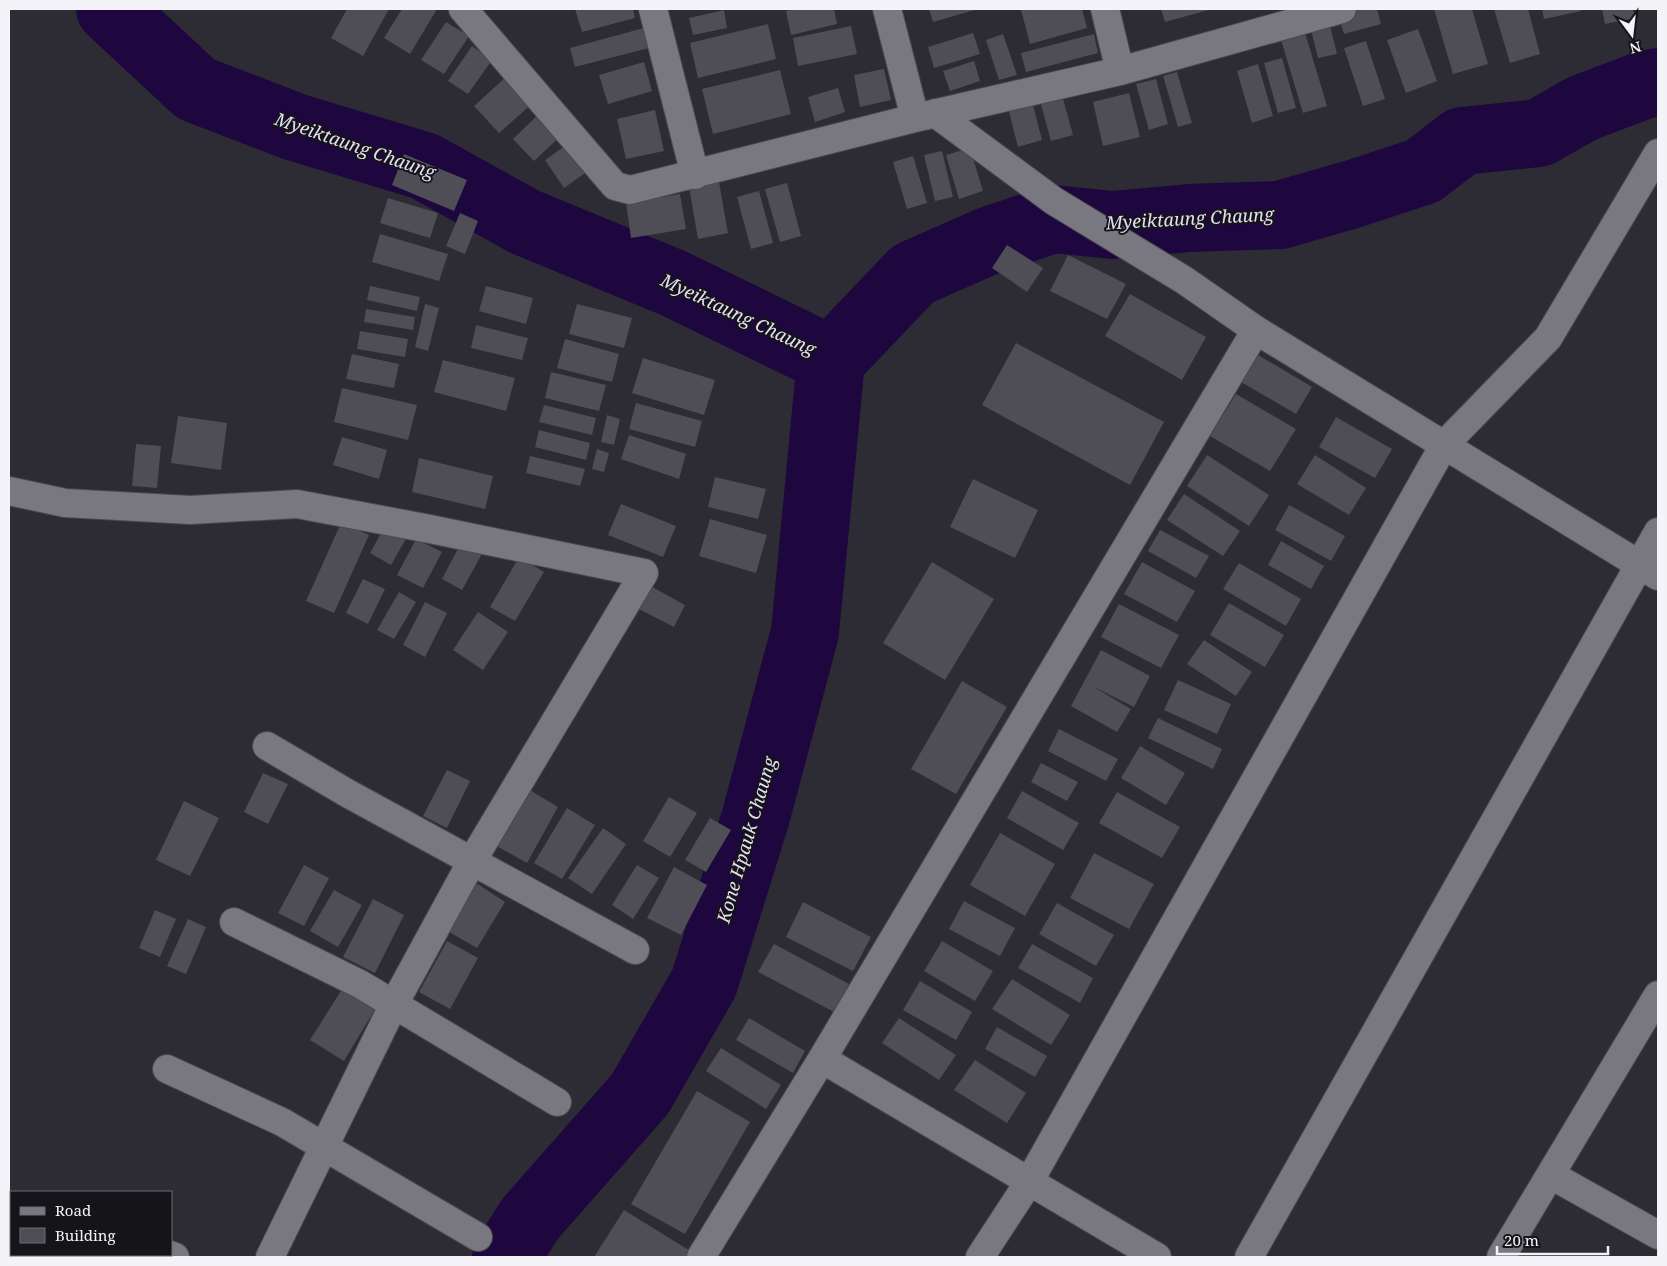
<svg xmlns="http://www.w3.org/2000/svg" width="1667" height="1266" font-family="'Noto Serif',serif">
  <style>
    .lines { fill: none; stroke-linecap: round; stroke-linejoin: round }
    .river { stroke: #1e063e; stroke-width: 68 }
    .building { fill: #4f4d55 }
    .street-casing { stroke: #4b4a4f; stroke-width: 30 }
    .street { stroke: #797780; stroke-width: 28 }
    .labels { text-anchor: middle; stroke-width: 4; stroke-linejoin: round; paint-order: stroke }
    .water-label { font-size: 18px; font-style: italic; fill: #e4def5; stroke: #151418 }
  </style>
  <rect width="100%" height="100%" fill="#2d2b33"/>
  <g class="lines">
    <!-- river -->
    <path class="river" d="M 110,9 L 196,89 L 295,127 L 424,166 L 525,222 L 673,283 L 831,360 L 913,274 L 988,241 L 1053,219 L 1113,225 L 1189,218 L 1280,215 L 1353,194 L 1423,171 L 1462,141 L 1539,133 L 1583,108 L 1644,85 L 1658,82
      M 506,1257 L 530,1219 L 640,1094 L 704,983 L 756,816 L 805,632 L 831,360"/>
  </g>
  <!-- building -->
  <path class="building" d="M 347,9 L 389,9 L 363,56 L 331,38 Z
    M 402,9 L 437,9 L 410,54 L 384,38 Z
    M 575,9 L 633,9 L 635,18 L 582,32 Z
    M 796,9 L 834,9 L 837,24 L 791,35 L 786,11 Z
    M 929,9 L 978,9 L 933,22 Z
    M 1026,9 L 1082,9 L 1087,28 L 1030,44 L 1021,10 Z
    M 1161,9 L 1212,9 L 1165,22 Z
    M 1362,9 L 1377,9 L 1381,24 L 1344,34 L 1338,16 Z
    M 1434,9 L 1472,9 L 1488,64 L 1453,74 Z
    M 1494,9 L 1528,9 L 1540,54 L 1510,63 Z
    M 1542,9 L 1580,9 L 1581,11 L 1544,19 Z
    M 1602,9 L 1633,9 L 1635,18 L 1605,24 Z
    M 724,10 L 727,28 L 693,35 L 689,18 Z
    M 446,22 L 469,36 L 444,74 L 421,60 Z
    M 1329,22 L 1337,54 L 1318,58 L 1310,26 Z
    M 768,24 L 776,59 L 698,78 L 690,43 Z
    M 851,26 L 857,54 L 798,66 L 793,38 Z
    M 1303,26 L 1327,106 L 1303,113 L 1279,33 Z
    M 644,28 L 649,48 L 575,67 L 570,48 Z
    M 1418,29 L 1437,81 L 1406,93 L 1387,40 Z
    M 973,33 L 980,54 L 934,68 L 928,47 Z
    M 1003,34 L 1017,75 L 999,80 L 986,40 Z
    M 1094,34 L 1098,53 L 1026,72 L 1021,53 Z
    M 1366,41 L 1385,99 L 1363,106 L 1344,48 Z
    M 472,46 L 492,60 L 468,94 L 448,81 Z
    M 1282,58 L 1296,108 L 1278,113 L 1264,63 Z
    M 974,61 L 980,81 L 950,91 L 943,71 Z
    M 644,62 L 652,91 L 608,104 L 599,75 Z
    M 1258,64 L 1273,116 L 1252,123 L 1237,71 Z
    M 884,69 L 891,100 L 860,107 L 854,75 Z
    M 780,70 L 791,114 L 713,134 L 702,89 Z
    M 1177,72 L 1192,123 L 1178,127 L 1163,76 Z
    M 507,76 L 533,103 L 499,133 L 474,106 Z
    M 1156,79 L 1168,124 L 1149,130 L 1136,84 Z
    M 838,88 L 845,112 L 815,122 L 808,97 Z
    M 1129,93 L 1140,137 L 1103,146 L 1093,102 Z
    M 1062,95 L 1073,135 L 1051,141 L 1040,101 Z
    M 1032,101 L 1042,140 L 1018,147 L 1008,108 Z
    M 545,108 L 566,131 L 534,161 L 513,139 Z
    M 655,110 L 664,151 L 626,159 L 617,119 Z
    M 572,141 L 591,169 L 564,188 L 545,160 Z
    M 970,148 L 983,191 L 959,199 L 946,155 Z
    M 942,151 L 953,197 L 935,201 L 924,155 Z
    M 404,154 L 467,180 L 454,211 L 392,185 Z
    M 913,156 L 927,203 L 907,209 L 893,162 Z
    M 719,182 L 728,233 L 698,239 L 689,187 Z
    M 787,183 L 801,236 L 780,242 L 765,189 Z
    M 759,191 L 773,243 L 751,249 L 737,197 Z
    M 680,194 L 686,229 L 631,238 L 626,203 Z
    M 388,198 L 438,213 L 430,238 L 380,223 Z
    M 460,213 L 478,221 L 465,254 L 446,246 Z
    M 380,234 L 448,254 L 439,281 L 372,262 Z
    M 1007,245 L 1043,268 L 1027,292 L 992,268 Z
    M 1068,255 L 1126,284 L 1107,319 L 1050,291 Z
    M 370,286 L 420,297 L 417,311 L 367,300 Z
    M 486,286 L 533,298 L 526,324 L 479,311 Z
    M 1130,294 L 1206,337 L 1182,380 L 1105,336 Z
    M 425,304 L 439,308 L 428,351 L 415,347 Z
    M 577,304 L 632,318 L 624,348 L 569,334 Z
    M 366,309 L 415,317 L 413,330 L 364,322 Z
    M 476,325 L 528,338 L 522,360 L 471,348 Z
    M 360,331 L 408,339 L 405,357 L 357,349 Z
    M 565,339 L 619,354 L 612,382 L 557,368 Z
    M 1016,343 L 1164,422 L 1130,485 L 982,405 Z
    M 352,354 L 399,364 L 394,388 L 346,379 Z
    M 1258,355 L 1312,387 L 1296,414 L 1241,382 Z
    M 643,358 L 715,380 L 704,415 L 632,393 Z
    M 443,360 L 515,378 L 506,411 L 434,392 Z
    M 551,372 L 606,385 L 599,411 L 545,398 Z
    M 342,388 L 417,405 L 408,440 L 334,422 Z
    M 1236,394 L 1296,429 L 1270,471 L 1210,436 Z
    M 636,403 L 702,421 L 695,447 L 629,429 Z
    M 544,405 L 596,418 L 592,435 L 539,422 Z
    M 607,415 L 620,419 L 614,445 L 601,442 Z
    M 178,416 L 227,423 L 221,470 L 171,463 Z
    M 1336,417 L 1392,449 L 1375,478 L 1319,447 Z
    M 539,430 L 590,443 L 586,460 L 535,447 Z
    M 629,435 L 686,454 L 679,479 L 621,459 Z
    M 342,437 L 387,450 L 379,479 L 333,465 Z
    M 136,444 L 161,446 L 157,488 L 132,486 Z
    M 597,449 L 609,453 L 604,472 L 592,469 Z
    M 1207,455 L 1269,495 L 1249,526 L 1187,486 Z
    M 1315,455 L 1366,488 L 1349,515 L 1297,484 Z
    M 530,456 L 585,469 L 580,486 L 526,473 Z
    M 419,458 L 493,476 L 485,509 L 412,492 Z
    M 715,477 L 766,489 L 758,519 L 708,507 Z
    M 973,479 L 1038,510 L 1015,558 L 950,527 Z
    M 1184,494 L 1240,531 L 1223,556 L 1167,520 Z
    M 621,504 L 676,526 L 663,557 L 608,535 Z
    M 1289,505 L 1345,536 L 1331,561 L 1275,530 Z
    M 710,519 L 767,535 L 756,573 L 699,556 Z
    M 341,523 L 369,535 L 334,613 L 306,601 Z
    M 385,526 L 407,537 L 391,565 L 370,553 Z
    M 1160,530 L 1209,556 L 1196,578 L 1148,551 Z
    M 416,539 L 442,552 L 423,588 L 397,575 Z
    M 1281,541 L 1324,566 L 1311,589 L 1268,565 Z
    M 461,543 L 482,554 L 462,590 L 442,579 Z
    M 519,557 L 544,572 L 515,621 L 490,607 Z
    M 932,562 L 994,599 L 945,680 L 883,643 Z
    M 1142,562 L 1195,591 L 1177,622 L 1124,594 Z
    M 1239,563 L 1301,599 L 1286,626 L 1223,589 Z
    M 363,579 L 385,589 L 368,624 L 346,613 Z
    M 645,583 L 685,605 L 674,627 L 633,606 Z
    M 399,592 L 416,602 L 394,639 L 377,630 Z
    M 425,602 L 447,613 L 425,657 L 403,645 Z
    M 1229,603 L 1284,635 L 1265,667 L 1210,635 Z
    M 1119,604 L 1179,635 L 1161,668 L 1101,637 Z
    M 478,612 L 508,632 L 483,670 L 453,650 Z
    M 1204,640 L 1252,672 L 1236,696 L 1187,664 Z
    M 1101,650 L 1150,676 L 1134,707 L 1092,686 L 1131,709 L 1117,732 L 1071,706 Z
    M 1178,680 L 1231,704 L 1217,734 L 1164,710 Z
    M 962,681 L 1007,707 L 956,794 L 911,769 Z
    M 1158,718 L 1222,749 L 1213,769 L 1148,738 Z
    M 1059,729 L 1118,759 L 1106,781 L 1048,751 Z
    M 1140,746 L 1185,773 L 1166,805 L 1121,778 Z
    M 1041,763 L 1078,782 L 1067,801 L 1031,782 Z
    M 447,770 L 470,781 L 447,828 L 423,816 Z
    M 263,773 L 288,784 L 268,824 L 244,812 Z
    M 528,789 L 558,807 L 527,863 L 495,845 Z
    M 1022,791 L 1079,823 L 1063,850 L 1007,818 Z
    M 1117,792 L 1180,827 L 1162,858 L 1099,823 Z
    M 669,797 L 697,813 L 670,857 L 643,841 Z
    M 184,801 L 219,818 L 190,876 L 156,860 Z
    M 567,808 L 595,825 L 562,879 L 534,863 Z
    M 710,818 L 731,830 L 706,872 L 685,860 Z
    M 603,828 L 626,844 L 592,894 L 568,878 Z
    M 1000,833 L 1055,864 L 1025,916 L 970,885 Z
    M 1094,853 L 1154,884 L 1129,929 L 1070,898 Z
    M 304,865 L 329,878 L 304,926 L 278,913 Z
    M 637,865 L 659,878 L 633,919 L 612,905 Z
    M 674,867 L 707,885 L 681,935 L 647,918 Z
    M 473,881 L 505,902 L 477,948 L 444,929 Z
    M 334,890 L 362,905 L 338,947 L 310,931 Z
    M 373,899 L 404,915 L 375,973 L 343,957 Z
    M 964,901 L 1015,928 L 1000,956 L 949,929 Z
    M 803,902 L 871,937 L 853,971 L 786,937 Z
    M 1057,903 L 1114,935 L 1096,966 L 1039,934 Z
    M 155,910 L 176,919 L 160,957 L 139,948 Z
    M 188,919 L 206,927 L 186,974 L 167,966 Z
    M 447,941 L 478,958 L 450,1009 L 419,992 Z
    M 942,941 L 993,971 L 975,1001 L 924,971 Z
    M 774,944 L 849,984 L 834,1012 L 758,972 Z
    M 1032,944 L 1093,978 L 1080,1003 L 1018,968 Z
    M 1012,979 L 1070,1015 L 1051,1045 L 992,1009 Z
    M 920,981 L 972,1012 L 956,1040 L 903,1010 Z
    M 344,986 L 377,1006 L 344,1061 L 310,1040 Z
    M 749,1018 L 805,1051 L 793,1073 L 736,1040 Z
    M 899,1018 L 956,1055 L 939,1080 L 882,1043 Z
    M 997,1027 L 1047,1056 L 1035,1077 L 985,1049 Z
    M 721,1048 L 781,1085 L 766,1109 L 706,1071 Z
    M 975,1060 L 1026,1093 L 1007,1123 L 954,1090 Z
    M 697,1091 L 750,1122 L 685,1234 L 631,1204 Z
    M 624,1210 L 700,1257 L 594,1257 Z"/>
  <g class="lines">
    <!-- street casing -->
    <g class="street-casing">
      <path id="street" d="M 463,9 L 615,186 L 630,190 L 915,118 L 1120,71 L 1342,9
        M 653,9 L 695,175
        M 887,9 L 915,118
        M 1105,9 L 1120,71
        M 935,113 L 1054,201 L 1184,280 L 1256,330 L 1658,576
        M 9,491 L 65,503 L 190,510 L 297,504 L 430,529 L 644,573 L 472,861 L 394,1004 L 270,1257
        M 267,746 L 347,793 L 635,950
        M 234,922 L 360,984 L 557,1102
        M 822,1059 L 1157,1257
        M 167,1069 L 282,1122 L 478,1237
        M 1551,1175 L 1658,1235
        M 170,1255 L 175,1257
        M 701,1257 L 822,1059 L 1256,330
        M 980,1257 L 1029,1182 L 1444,445 L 1548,338 L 1658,153
        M 1249,1257 L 1658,532
        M 1501,1257 L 1658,995"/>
    </g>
    <!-- street -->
    <use href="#street" class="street"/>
  </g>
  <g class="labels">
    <!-- water labels -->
    <g class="water-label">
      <text transform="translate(355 146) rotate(19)" y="6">Myeiktaung Chaung</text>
      <text transform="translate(1190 219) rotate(-3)" y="6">Myeiktaung Chaung</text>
      <text transform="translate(738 315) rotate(25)" y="6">Myeiktaung Chaung</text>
      <text transform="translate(747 840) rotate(-74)" y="6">Kone Hpauk Chaung</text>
    </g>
  </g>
  <!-- border -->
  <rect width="1667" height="1266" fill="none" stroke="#f4f3f8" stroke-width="20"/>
  <!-- legend -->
  <rect x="10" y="1191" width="162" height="65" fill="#151418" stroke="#6e6d72"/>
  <rect x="20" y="1207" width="25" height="8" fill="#797780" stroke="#6e6d72"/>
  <text x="55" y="1216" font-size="15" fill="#f4f3f8">Road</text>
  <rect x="20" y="1228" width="25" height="15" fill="#4f4d55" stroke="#6e6d72"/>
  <text x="55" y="1241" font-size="15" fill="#f4f3f8">Building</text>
  <!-- north arrow -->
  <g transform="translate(1632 35) rotate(165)" stroke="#151418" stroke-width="4" paint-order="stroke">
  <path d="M0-4L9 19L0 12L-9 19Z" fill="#f4f3f8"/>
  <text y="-8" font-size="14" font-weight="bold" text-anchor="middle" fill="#f4f3f8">N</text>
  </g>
  <!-- scale -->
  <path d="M1497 1246v8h111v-8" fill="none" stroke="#f4f3f8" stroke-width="2.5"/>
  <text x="1504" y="1246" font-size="15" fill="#f4f3f8" stroke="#151418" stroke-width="4" paint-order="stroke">20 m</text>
</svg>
